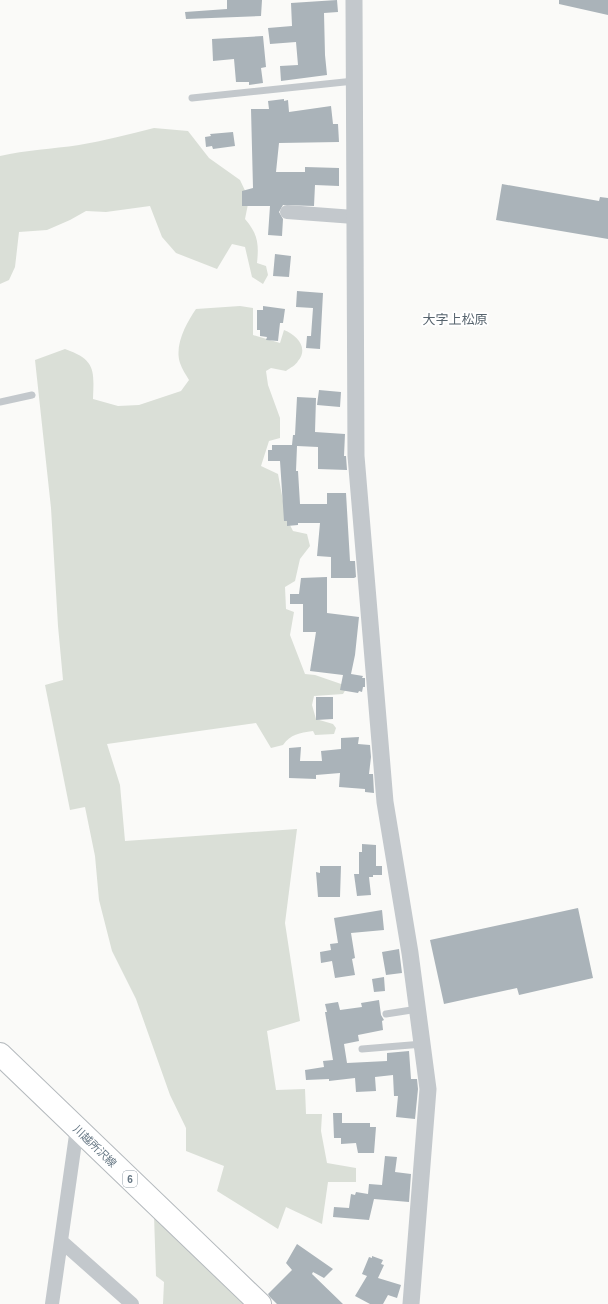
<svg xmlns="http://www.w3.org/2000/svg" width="608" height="1304" font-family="Helvetica,'Noto Sans JP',sans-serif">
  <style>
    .green { fill: #dadfd7 }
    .building { fill: #aab3b9 }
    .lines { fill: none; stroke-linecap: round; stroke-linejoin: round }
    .primary-casing { stroke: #b5babe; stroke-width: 24 }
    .service { stroke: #c3c8cc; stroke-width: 7 }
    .minor { stroke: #c3c8cc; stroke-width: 14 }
    .tertiary { stroke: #c3c8cc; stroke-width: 17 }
    .primary { stroke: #fff; stroke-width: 22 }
    .labels { text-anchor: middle; stroke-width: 4; stroke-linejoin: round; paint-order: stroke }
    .shield { fill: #fff; stroke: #939fa8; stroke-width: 1 }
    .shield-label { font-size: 10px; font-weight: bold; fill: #657683 }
    .street-label { font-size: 11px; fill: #657683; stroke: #fff }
    .quarter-label { font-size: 13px; fill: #57646e; stroke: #fff }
  </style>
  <rect width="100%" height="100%" fill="#fafaf8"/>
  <!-- green -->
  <path class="green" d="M 154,128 L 188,131 L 209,158 L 240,180 L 249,199 L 245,219 C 258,234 259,244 257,263 L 266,266 L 268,275 L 263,284 L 252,277 L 245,247 L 232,244 L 217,269 L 176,253 L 162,237 L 150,206 L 106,212 L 86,211 L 70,220 L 47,230 L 19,232 L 15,267 L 9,280 L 0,284 L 0,156 C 26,150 52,149 79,145 C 104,141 129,134 154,128 Z
    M 240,306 L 253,308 L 253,335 L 280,343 L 284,330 C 297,335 309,348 298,361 C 296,365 290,368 286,371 L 271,368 L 266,371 L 268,385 L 280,418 L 280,438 L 269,441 L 261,466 L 278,474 L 286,517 L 293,531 L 307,534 L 310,546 L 300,559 L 295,581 L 285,587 L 286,609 L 294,612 L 290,635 L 305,674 L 315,675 L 344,685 L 346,689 L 343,694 L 314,696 L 312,705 L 316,719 L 333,724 L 336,728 L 334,734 L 315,735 L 313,731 C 299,733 291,734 283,745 L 271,748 L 256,723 L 107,744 L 120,785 L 125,841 L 297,829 L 285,923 L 300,1021 L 267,1031 L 276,1090 L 305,1089 L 306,1114 L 322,1114 L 321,1131 L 327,1163 L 356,1168 L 356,1182 L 328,1182 L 322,1224 L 286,1207 L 278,1229 L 217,1191 L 224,1166 L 186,1151 L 186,1128 L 170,1095 L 136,999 L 112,951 L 99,900 L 95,856 L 85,807 L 70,810 L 45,685 L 63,680 L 58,626 L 51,508 L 35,360 L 65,349 C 96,360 94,370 93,399 L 118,406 L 139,405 L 181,391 L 189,380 C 186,375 182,369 180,363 C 174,345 187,322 196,309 Z
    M 154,1215 L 247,1304 L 163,1304 L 164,1282 L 156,1276 Z"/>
  <!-- building -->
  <path class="building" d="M 227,0 L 262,0 L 261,16 L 186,19 L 185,12 L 227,9 Z
    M 337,0 L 338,12 L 324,13 L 325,55 L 327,75 L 281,81 L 280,66 L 298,65 L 296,42 L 270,44 L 268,28 L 292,26 L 291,3 Z
    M 559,0 L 608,0 L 608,15 L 559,4 Z
    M 263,36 L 266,67 L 261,68 L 263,83 L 249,85 L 249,82 L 236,82 L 234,59 L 213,61 L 212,39 Z
    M 284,99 L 284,101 L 288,100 L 289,112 L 331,106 L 333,124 L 338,124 L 339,142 L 279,143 L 276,172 L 305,172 L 305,167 L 339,168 L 339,186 L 315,185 L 314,206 L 283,205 L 279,212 L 283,219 L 282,236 L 268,235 L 270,206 L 242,206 L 242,191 L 253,188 L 251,109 L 269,109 L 268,101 Z
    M 233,132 L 235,146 L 213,149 L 212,146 L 206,147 L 205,137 L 211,136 L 210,134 Z
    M 502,184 L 599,201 L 600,197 L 608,198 L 608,239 L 496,220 Z
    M 275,254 L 291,256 L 289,277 L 273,276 Z
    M 297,291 L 323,293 L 320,349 L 306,348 L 307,336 L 311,336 L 313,308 L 296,307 Z
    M 263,306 L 285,309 L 283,323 L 280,323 L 278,341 L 266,340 L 267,337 L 260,336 L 260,330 L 257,330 L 257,310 L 263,310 Z
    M 319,390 L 341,392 L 340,407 L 317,405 Z
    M 297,397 L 316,398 L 315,432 L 345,434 L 344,456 L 346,456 L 347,470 L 318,469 L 318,447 L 297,446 L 296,471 L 298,471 L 300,504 L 327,504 L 327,493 L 346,493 L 350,561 L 355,561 L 356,577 L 354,578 L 331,578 L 331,557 L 317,556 L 320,523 L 298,523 L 298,525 L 287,526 L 287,521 L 284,521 L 280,461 L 268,461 L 268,450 L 272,450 L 272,445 L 292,445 L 293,435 L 295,435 Z
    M 327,577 L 327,613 L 359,617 L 355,655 L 351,674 L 363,676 L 362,678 L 365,678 L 365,687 L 363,687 L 362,692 L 359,691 L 358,693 L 340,690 L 343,675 L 310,671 L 316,632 L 303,632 L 303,604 L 290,604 L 290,594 L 299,594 L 301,578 Z
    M 316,697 L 333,697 L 333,719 L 316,720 Z
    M 359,737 L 358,744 L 370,745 L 371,757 L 369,774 L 373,774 L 374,793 L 365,792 L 365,789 L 339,787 L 340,773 L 316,775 L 316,779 L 289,778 L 289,748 L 301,747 L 300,761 L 322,761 L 321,751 L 341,749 L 341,738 Z
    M 362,844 L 376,845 L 376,866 L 382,866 L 382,875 L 373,875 L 373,877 L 369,877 L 371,895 L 357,896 L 354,874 L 359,874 L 359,852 L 362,852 Z
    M 320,866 L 341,866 L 340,897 L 318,897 L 316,872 L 320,873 Z
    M 578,908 L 593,978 L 519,995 L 517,988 L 444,1004 L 430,940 Z
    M 382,910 L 384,930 L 351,933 L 355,958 L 352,959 L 355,975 L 335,978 L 332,961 L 321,963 L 320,952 L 331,950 L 330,944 L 338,943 L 334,918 Z
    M 399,949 L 402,973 L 386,975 L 382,952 Z
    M 384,977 L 385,991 L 374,992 L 372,979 Z
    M 379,1000 L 381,1015 L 384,1020 L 382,1021 L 383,1030 L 358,1035 L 359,1041 L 344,1044 L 347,1063 L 387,1061 L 387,1053 L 409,1051 L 411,1079 L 417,1079 L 418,1089 L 415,1119 L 396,1117 L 398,1096 L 394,1096 L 393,1075 L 375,1077 L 376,1091 L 356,1092 L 355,1078 L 329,1081 L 329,1079 L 306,1080 L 305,1070 L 324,1067 L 323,1061 L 333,1060 L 325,1012 L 327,1012 L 325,1004 L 338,1002 L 340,1010 L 362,1007 L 361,1003 Z
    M 333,1113 L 342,1113 L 342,1123 L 370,1123 L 370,1127 L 376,1127 L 374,1153 L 358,1153 L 356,1143 L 341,1144 L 341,1138 L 334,1138 Z
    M 385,1156 L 397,1157 L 395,1172 L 411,1174 L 409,1202 L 374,1199 L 369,1220 L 333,1217 L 334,1207 L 349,1208 L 351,1194 L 355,1195 L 356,1192 L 368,1194 L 369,1184 L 382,1185 Z
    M 297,1244 L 333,1269 L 324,1278 L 313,1272 L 312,1274 L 343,1304 L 277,1304 L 270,1297 L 268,1294 L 292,1270 L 286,1263 Z
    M 372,1256 L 383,1260 L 381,1264 L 384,1265 L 378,1278 L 401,1285 L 397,1298 L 388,1295 L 383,1304 L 370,1304 L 355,1296 L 367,1276 L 362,1274 L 369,1257 L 372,1258 Z"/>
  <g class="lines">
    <!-- primary casing -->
    <g class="primary-casing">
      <path id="primary" d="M 0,1054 L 260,1304"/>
    </g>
    <!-- service -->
    <path class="service" d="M 192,98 L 354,81
      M 0,402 L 32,395
      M 386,1014 L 418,1009
      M 362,1049 L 423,1044"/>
    <!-- minor -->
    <path class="minor" d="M 287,212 L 354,217
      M 61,1241 L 132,1304
      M 52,1304 L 77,1128"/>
    <!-- tertiary -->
    <path class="tertiary" d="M 354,0 L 356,456 L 385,802 L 410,953 L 428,1089 L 411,1304"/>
    <!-- primary -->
    <use href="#primary" class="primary"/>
  </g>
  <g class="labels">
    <!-- shield labels -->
    <rect class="shield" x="123" y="1171" width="14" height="16" rx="3"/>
    <g class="shield-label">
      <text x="130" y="1183">6</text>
    </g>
    <!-- street labels -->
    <g class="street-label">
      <text transform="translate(95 1146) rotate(44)" y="4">川越所沢線</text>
    </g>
    <!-- quarter labels -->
    <g class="quarter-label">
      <text x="455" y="324">大字上松原</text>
    </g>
  </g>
</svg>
